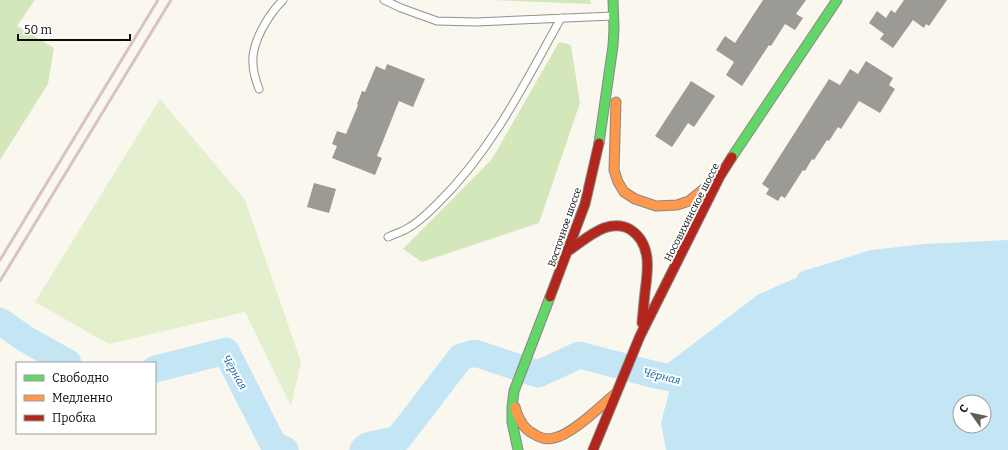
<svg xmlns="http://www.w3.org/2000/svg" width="1008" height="450" font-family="Bitter,serif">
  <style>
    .green { fill: #e3efcd }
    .forest { fill: #d4e7bb }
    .water { fill: #c3e5f4; fill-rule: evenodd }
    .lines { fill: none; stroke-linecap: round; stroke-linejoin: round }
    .river { stroke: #c3e5f4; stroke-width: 27 }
    .building { fill: #9c9a94 }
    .lane-casing { stroke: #93918d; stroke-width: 9 }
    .fast-casing { stroke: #898884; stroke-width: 11 }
    .slow-casing { stroke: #898884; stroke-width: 11 }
    .jam-casing { stroke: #898884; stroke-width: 11 }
    .lane { stroke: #fefefc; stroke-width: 7 }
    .fast { stroke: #63d668; stroke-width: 9 }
    .slow { stroke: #ff974d; stroke-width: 9 }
    .jam { stroke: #b3261e; stroke-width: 9 }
    .rail { stroke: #d7c3c4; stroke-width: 3 }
    .labels { text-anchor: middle; stroke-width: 4; stroke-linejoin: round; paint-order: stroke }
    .street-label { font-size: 10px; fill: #0b0b0b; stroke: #fff }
    .water-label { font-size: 11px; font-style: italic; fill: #12649e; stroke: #fff }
  </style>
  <rect width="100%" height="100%" fill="#faf7ee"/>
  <!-- green -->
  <path class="green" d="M 160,99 L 245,200 L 301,362 L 291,406 L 245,312 L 109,344 L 35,302 Z"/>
  <!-- forest -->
  <path class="forest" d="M 0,0 L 35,0 L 17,26 L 54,48 L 48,84 L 0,160 Z
    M 492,0 L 590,0 L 591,4 Z
    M 559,42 L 571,45 L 580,103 L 539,223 L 422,262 L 403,249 L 492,159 Z"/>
  <!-- water -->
  <path class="water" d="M 1008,240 L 1008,450 L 666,450 L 661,423 L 670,388 L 657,386 L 648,373 L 664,366 L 759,294 L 796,278 L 800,272 L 871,250 L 925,244 ZM 960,402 L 984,402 L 984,426 L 960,426 Z"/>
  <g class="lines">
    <!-- river -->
    <path class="river" d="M 0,321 L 24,338 L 68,363
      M 155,369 L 226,351 L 273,444 L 285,450
      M 363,450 L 367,446 L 398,439 L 461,357 L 475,353 L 538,374 L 579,355 L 648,373 L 684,381"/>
  </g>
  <!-- building -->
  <path class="building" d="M 763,0 L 806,0 L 796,14 L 803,18 L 795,30 L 785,24 L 771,46 L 769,45 L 742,86 L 726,75 L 734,62 L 716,50 L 725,36 L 735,43 Z
    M 904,0 L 947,0 L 929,26 L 926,24 L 924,28 L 913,20 L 893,48 L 880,39 L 884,34 L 869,23 L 877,11 L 886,18 L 891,10 L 895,13 Z
    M 866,61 L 893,78 L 889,85 L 895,89 L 880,113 L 859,101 L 841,129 L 838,127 L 829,141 L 827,140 L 814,160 L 812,159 L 805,171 L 803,170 L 785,198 L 781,196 L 778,201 L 766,194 L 769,189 L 762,184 L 829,79 L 840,85 L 850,69 L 858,74 Z
    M 387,64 L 425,79 L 413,107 L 399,101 L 377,156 L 382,158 L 375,175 L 332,158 L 337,146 L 332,144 L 337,131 L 346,134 L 358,105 L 357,104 L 362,91 L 365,92 L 376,66 L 385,70 Z
    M 691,81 L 715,96 L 694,127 L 688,123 L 672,147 L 655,136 Z
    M 314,183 L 336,189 L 329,213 L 307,207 Z"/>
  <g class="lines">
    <!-- lane casing -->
    <g class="lane-casing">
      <path id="lane" d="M 384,0 L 401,8 L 437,21 L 476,22 L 613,16
        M 259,89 C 256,81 253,73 253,64 C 251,43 268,15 283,0
        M 388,237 C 394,234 402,232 408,228 C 418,223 430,211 438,203 C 492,150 525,83 561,18"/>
    </g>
    <!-- fast casing -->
    <g class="fast-casing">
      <path id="fast" d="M 599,143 L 613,46 L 614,28 L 613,0
        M 732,157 L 837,0
        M 518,450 L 512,422 L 512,407 L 514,391 L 550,297"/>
    </g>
    <!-- slow casing -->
    <g class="slow-casing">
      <path id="slow" d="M 616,102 L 614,170 L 618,182 L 624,192 L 635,199 L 656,206 L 677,205 L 689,201 L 716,179
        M 515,407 C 518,418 523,429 534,434 C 540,438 547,440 554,438 C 571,435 600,407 614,395"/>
    </g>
    <!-- jam casing -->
    <g class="jam-casing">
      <path id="jam" d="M 568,251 C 580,243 591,233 604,228 C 613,225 623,225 631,230 C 652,244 648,271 645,292 C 644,303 643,313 642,323
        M 550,297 L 585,204 L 599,143
        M 593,450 L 640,336 L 720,176 L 732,157"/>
    </g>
    <!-- lane -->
    <use href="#lane" class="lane"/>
    <!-- fast -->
    <use href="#fast" class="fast"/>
    <!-- slow -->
    <use href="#slow" class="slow"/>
    <!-- jam -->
    <use href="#jam" class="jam"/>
    <!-- rail -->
    <path class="rail" d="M 0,260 L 158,0
      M 0,281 L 171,0"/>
  </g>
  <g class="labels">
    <!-- street labels -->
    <g class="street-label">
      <text transform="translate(691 212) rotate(-63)" y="4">Носовихинское шоссе</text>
      <text transform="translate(564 227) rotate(-71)" y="4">Восточное шоссе</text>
    </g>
    <!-- water labels -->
    <g class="water-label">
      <text transform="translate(235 372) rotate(60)" y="4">Чёрная</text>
      <text transform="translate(662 376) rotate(13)" y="4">Чёрная</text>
    </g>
  </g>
  <!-- legend -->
  <rect x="16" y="362" width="140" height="72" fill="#ffffff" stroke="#9d9d9d"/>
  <rect x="24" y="375" width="20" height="6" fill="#63d668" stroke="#9d9d9d"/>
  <text x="52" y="382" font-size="12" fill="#0b0b0b">Свободно</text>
  <rect x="24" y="395" width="20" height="6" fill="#ff974d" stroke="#9d9d9d"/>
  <text x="52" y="402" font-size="12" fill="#0b0b0b">Медленно</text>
  <rect x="24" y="415" width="20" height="6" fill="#b3261e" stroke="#9d9d9d"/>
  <text x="52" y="422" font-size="12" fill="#0b0b0b">Пробка</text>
  <!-- north arrow -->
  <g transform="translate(972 414) rotate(303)"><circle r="19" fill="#ffffff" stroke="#9d9d9d"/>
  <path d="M0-3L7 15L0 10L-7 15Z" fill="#5f5e5a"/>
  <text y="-6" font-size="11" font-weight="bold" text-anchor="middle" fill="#0b0b0b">С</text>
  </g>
  <!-- scale -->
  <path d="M18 34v6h112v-6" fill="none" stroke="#0b0b0b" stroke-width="2"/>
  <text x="24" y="34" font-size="12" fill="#0b0b0b" stroke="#ffffff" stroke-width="3" paint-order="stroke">50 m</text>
</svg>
